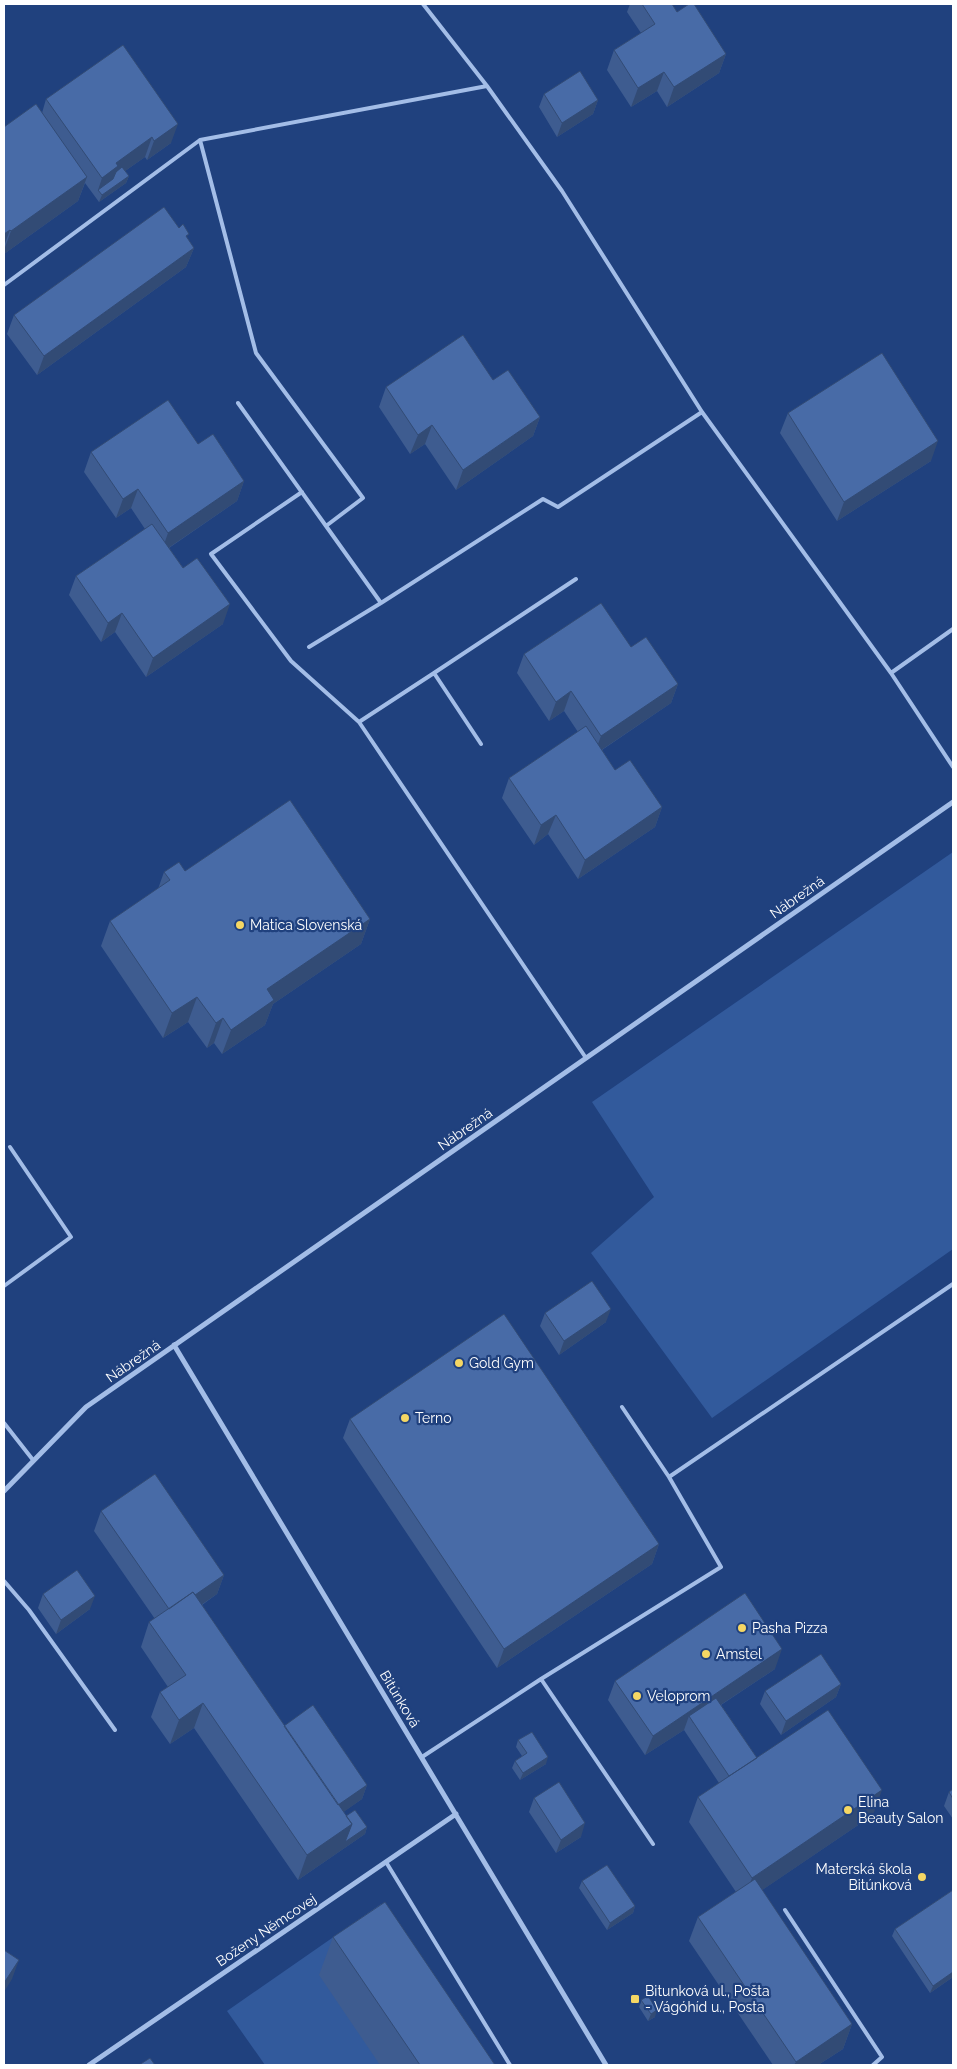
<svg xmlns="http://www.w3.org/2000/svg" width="957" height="2069" font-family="Raleway,sans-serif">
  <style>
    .green { fill: #325a9c }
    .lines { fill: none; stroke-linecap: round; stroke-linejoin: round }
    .lane { stroke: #a3bde7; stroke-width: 4 }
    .street { stroke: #a3bde7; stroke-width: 5 }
    .wall { fill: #3e5c90 }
    .shaded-wall { fill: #324b75 }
    .building { fill: #486ba7; stroke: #324b75 }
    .poi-dot { fill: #f5d764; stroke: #20417e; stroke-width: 2 }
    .labels { text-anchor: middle; stroke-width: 4.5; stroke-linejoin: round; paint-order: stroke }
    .street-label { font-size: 14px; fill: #fff; stroke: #20417e }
    .poi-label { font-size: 14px; fill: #fff; stroke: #20417e; text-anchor: start }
  </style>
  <rect width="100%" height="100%" fill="#20417e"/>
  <!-- green -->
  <path class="green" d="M 953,852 L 953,1249 L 712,1418 L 591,1253 L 654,1197 L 592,1102 Z
    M 381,1904 L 481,2065 L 265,2065 L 227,2011 Z"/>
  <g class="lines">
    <!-- lane -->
    <path class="lane" d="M 423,4 L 487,86 L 562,191 L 702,412 L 891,673 L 953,629
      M 4,285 L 200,140
      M 238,403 L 326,526
      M 302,492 L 211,554 L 291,661 L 359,722 L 586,1058
      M 381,603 L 543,499 L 558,507 L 702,412
      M 309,647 L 381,603 L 326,526 L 363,498 L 256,353 L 200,140 L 487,86
      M 434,673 L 576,579
      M 891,673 L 953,767
      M 359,722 L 434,673 L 481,744
      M 4,1286 L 71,1237 L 10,1147
      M 4,1423 L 33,1460
      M 669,1477 L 953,1284
      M 4,1581 L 29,1610 L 115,1730
      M 541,1679 L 653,1844
      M 422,1757 L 541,1679 L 721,1567 L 669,1477 L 622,1407
      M 386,1862 L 510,2065
      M 785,1910 L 882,2057 L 873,2065"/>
    <!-- street -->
    <path class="street" d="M 174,1345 L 606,2065
      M 4,1491 L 86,1407 L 953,802
      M 89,2065 L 456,1814"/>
  </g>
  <!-- wall -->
  <path class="wall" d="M 630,4 L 672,4 L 677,12 L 726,54 L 719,73 L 667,107 L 657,91 L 631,107 L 607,70 L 614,50 L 641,33 L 627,12 Z
    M 544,94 L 598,100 L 593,114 L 557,137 L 539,107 Z
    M 46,99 L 171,143 L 147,160 L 145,157 L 125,171 L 129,176 L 126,183 L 99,202 L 85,183 L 78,201 L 4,254 L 4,127 L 42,113 Z
    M 187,239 L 194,248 L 186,267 L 37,375 L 7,334 L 14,315 Z
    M 493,380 L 540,417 L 533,436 L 456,490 L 425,444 L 410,454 L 379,407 L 386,387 Z
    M 788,413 L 931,461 L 837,521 L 780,433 Z
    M 198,444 L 244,481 L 237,501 L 169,548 L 223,624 L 146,677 L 115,632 L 101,642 L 69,595 L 76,576 L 145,529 L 131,508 L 116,518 L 84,472 L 91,452 Z
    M 631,647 L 678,684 L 671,703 L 602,750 L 615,770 L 662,807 L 655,827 L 578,879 L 548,834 L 534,845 L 502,798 L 509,778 L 578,732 L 564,711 L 549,721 L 517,673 L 524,654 Z
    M 185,871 L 370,919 L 361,944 L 273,1004 L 265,1025 L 222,1054 L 214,1043 L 207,1048 L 188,1022 L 163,1038 L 101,946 L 110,921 L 158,889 L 164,872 Z
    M 545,1313 L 606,1322 L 559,1355 L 540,1326 Z
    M 350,1419 L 659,1544 L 652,1564 L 497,1668 L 343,1438 Z
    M 101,1511 L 224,1575 L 217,1594 L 202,1605 L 284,1726 L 367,1785 L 362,1799 L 343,1812 L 346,1816 L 367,1827 L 365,1834 L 298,1880 L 194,1728 L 170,1744 L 151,1717 L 160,1692 L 168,1687 L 141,1647 L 149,1622 L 155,1619 L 94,1531 Z
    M 43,1594 L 90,1609 L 56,1634 L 38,1608 Z
    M 775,1669 L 721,1705 L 757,1758 L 873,1815 L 762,1890 L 852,2024 L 843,2049 L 818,2065 L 773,2065 L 689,1941 L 698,1917 L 736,1892 L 689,1822 L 698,1797 L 719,1783 L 684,1730 L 645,1755 L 608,1700 L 615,1681 Z
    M 841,1684 L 836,1697 L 781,1735 L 760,1704 L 765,1691 Z
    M 518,1740 L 546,1764 L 520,1780 L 512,1768 L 515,1761 L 522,1756 L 516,1747 Z
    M 953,1789 L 953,1819 L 944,1806 L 949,1792 Z
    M 534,1798 L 581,1837 L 556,1853 L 529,1812 Z
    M 582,1881 L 635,1906 L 633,1913 L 607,1930 L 579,1888 Z
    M 953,1890 L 953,1977 L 930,1993 L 892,1936 L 895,1929 Z
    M 333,1937 L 495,2065 L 380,2065 L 319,1975 Z
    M 641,2000 L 655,2017 L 648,2021 L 639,2007 Z"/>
  <!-- shaded-wall -->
  <path class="shaded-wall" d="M 726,54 L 719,73 L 667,107 L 674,87 Z
    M 664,72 L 657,91 L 631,107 L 638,88 Z
    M 598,100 L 593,114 L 557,137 L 562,123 Z
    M 178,124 L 171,143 L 147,160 L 154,141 Z
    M 152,137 L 145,157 L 98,190 L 102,178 L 116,163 Z
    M 129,176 L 126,183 L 99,202 L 102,195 Z
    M 87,177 L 78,201 L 4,254 L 4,250 L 11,231 Z
    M 10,230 L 4,246 L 4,234 Z
    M 194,248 L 186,267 L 37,375 L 44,356 Z
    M 540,417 L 533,436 L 456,490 L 463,470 Z
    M 432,425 L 425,444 L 410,454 L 418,435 Z
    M 938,441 L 931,461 L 837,521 L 844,502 Z
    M 244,481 L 237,501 L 161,553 L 168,533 Z
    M 138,489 L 131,508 L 116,518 L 123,499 Z
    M 230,604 L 223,624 L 146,677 L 153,658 Z
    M 122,613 L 115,632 L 101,642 L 108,623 Z
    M 678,684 L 671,703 L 594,755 L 601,736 Z
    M 571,691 L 564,711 L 549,721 L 556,702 Z
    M 662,807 L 655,827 L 578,879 L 585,860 Z
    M 556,815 L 548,834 L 534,845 L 541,825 Z
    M 370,919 L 361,944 L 273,1004 L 265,1025 L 222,1054 L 231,1030 L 267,989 Z
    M 197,997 L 188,1022 L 163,1038 L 172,1013 Z
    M 223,1018 L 214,1043 L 207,1048 L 216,1023 Z
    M 611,1309 L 606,1322 L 559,1355 L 564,1341 Z
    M 659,1544 L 652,1564 L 497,1668 L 504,1649 Z
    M 224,1575 L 217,1594 L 163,1631 L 170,1612 Z
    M 95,1596 L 90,1609 L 56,1634 L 61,1620 Z
    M 782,1649 L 775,1669 L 693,1723 L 689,1716 L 684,1730 L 645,1755 L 653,1736 Z
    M 841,1684 L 836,1697 L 781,1735 L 786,1721 Z
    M 203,1703 L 194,1728 L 170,1744 L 179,1720 Z
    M 548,1757 L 546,1764 L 520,1780 L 523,1773 Z
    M 367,1785 L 362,1799 L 331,1821 L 330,1810 Z
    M 882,1790 L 873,1815 L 743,1903 L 752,1878 Z
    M 585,1823 L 581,1837 L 556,1853 L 561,1840 Z
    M 352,1824 L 367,1827 L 365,1834 L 298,1880 L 307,1855 Z
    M 635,1906 L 633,1913 L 607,1930 L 610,1923 Z
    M 19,1960 L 12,1979 L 4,1992 L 4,1983 Z
    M 953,1972 L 953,1977 L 930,1993 L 933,1986 Z
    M 657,2010 L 655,2017 L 648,2021 L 651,2014 Z
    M 852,2024 L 843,2049 L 818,2065 L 794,2065 L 796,2062 Z"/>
  <!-- building -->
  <path class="building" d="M 642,4 L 672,4 L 677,12 L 689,4 L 694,4 L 726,54 L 674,87 L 664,72 L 638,88 L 614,50 L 655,24 Z
    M 123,45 L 178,124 L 154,141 L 152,137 L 116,163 L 118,166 L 102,178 L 46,99 Z
    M 580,71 L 598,100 L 562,123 L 544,94 Z
    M 36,104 L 87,177 L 11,231 L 10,230 L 4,234 L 4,127 Z
    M 122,167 L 129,176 L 102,195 L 98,190 L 113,179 L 116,172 Z
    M 164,207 L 179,228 L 183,224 L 189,234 L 186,236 L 194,248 L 44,356 L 14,315 Z
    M 463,335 L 493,380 L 508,370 L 540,417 L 463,470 L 432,425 L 418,435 L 386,387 Z
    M 882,353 L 938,441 L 844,502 L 788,413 Z
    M 168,400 L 198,444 L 213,434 L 244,481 L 168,533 L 138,489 L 123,499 L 91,452 Z
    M 152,524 L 183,568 L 197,558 L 230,604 L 153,658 L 122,613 L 108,623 L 76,576 Z
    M 601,603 L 631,647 L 646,637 L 678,684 L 601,736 L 571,691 L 556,702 L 524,654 Z
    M 586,726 L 615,770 L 630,760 L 662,807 L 585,860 L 556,815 L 541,825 L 509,778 Z
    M 290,800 L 370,919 L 267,989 L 274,1000 L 231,1030 L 223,1018 L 216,1023 L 197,997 L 172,1013 L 110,921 L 170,880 L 164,872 L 179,862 L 185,871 Z
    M 592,1281 L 611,1309 L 564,1341 L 545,1313 Z
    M 504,1314 L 659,1544 L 504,1649 L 350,1419 Z
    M 155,1474 L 224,1575 L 195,1595 L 193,1592 L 169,1609 L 101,1511 Z
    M 77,1570 L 95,1596 L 61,1620 L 43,1594 Z
    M 193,1592 L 352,1824 L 307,1855 L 203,1703 L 179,1720 L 160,1692 L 186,1675 L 149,1622 Z
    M 745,1593 L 782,1649 L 653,1736 L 615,1681 Z
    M 821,1654 L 841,1684 L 786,1721 L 765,1691 Z
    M 716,1698 L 757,1758 L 729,1776 L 689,1716 Z
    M 313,1705 L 367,1785 L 338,1805 L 284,1726 Z
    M 828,1710 L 882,1790 L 752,1878 L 698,1797 Z
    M 532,1732 L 548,1757 L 523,1773 L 515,1761 L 527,1753 L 518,1740 Z
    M 559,1782 L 585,1823 L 561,1840 L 534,1798 Z
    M 953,1789 L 953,1799 L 949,1792 Z
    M 355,1810 L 367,1827 L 345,1842 L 352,1824 L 346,1816 Z
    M 607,1865 L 635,1906 L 610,1923 L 582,1881 Z
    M 755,1879 L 852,2024 L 796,2062 L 698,1917 Z
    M 953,1890 L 953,1972 L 933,1986 L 895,1929 Z
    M 385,1902 L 495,2065 L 420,2065 L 333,1937 Z
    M 4,1950 L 19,1960 L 4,1983 Z
    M 648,1996 L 657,2010 L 651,2014 L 641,2000 Z
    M 150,2058 L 155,2065 L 139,2065 Z"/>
  <!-- markers -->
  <g class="poi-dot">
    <circle cx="240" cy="925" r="5"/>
    <circle cx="459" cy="1363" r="5"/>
    <circle cx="405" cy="1418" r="5"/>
    <circle cx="742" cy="1628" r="5"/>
    <circle cx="706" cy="1654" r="5"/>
    <circle cx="637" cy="1696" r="5"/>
    <circle cx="848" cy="1810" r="5"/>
    <circle cx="922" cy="1877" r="5"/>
    <rect x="630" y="1994" width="10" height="10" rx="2.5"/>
  </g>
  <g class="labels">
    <!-- street labels -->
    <g class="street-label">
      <text transform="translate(797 897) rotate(-35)" y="5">Nábrežná</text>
      <text transform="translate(465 1129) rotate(-35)" y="5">Nábrežná</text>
      <text transform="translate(133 1361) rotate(-35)" y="5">Nábrežná</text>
      <text transform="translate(400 1699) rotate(59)" y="5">Bitúnková</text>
      <text transform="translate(266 1930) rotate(-34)" y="5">Boženy Němcovej</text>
    </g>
    <!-- poi labels -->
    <g class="poi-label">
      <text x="250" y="930">Matica Slovenská</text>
      <text x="469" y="1368">Gold Gym</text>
      <text x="415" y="1423">Terno</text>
      <text x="752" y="1633">Pasha Pizza</text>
      <text x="716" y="1659">Amstel</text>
      <text x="647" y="1701">Veloprom</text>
      <text x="858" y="1807">Elina<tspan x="858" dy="16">Beauty Salon</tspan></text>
      <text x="912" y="1874" text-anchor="end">Materská škola<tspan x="912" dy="16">Bitúnková</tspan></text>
      <text x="645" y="1996">Bitunková ul., Pošta<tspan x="645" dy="16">- Vágóhíd u., Posta</tspan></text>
    </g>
  </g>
  <!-- border -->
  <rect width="957" height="2069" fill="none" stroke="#ffffff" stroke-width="10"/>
</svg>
